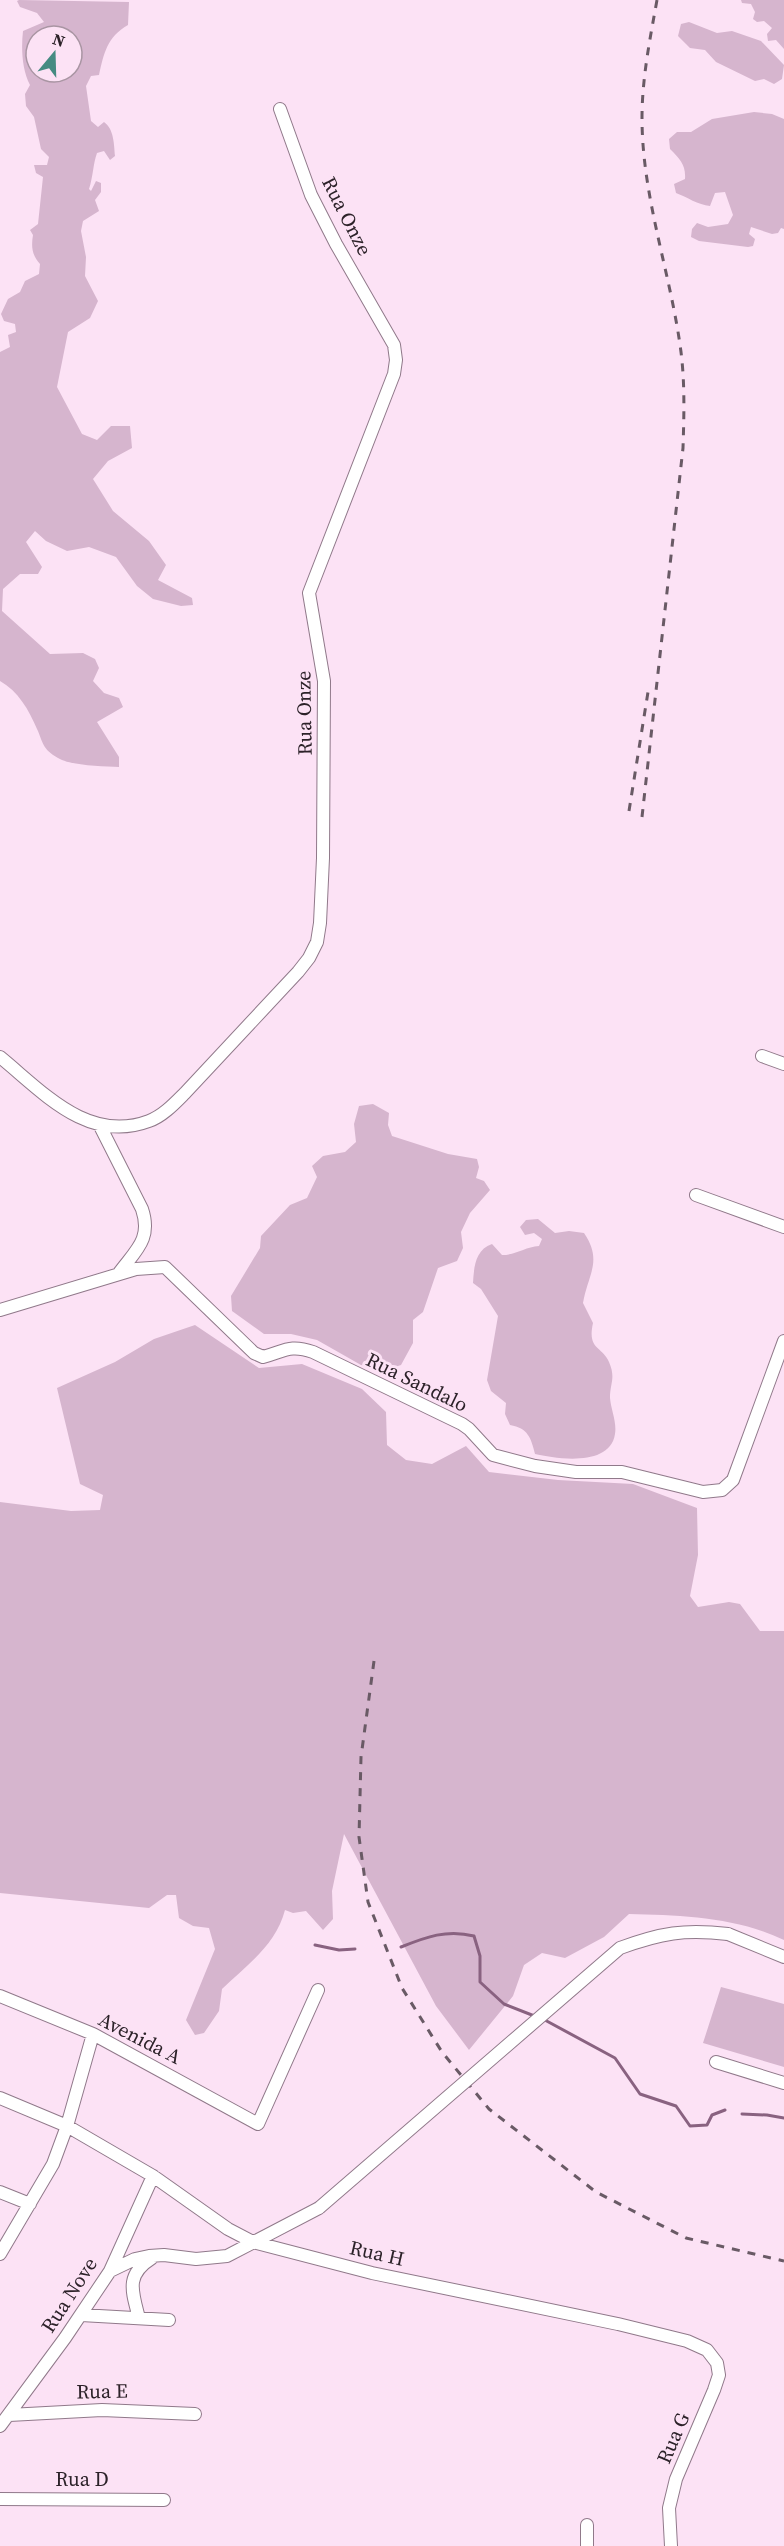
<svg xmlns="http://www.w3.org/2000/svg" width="784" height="2546" font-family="'Source Serif 4',serif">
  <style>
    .green { fill: #d6b5ce; fill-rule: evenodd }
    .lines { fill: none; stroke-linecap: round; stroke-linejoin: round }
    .stream { stroke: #896280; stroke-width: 3 }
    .minor-casing { stroke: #90798a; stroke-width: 14 }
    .minor { stroke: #fff; stroke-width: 12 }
    .rail { stroke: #695a65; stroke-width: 3; stroke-dasharray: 8 8; stroke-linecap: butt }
    .minor-bridge-casing { stroke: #90798a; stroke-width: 14; stroke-linecap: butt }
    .minor-bridge { stroke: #fff; stroke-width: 12 }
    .labels { text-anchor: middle; stroke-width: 6; stroke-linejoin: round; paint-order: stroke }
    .street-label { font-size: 20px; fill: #2c2229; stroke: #fce2f5 }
  </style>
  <rect width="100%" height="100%" fill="#fce2f5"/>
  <!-- green -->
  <path class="green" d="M 19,0 L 129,2 L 128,25 C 107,37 104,53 99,75 L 91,76 L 86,86 L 91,121 L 98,127 L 104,122 C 114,129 114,144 115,156 L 110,160 L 104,151 L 97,153 C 93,164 93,177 89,189 L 91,191 L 96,181 L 101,183 L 101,192 L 95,200 L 99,211 L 83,221 L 81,231 L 86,257 L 85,276 L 98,301 L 90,318 L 68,332 L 57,387 L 82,434 L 97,440 L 111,426 L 130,426 L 132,448 L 108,461 L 93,479 L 113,511 L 149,541 L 166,565 L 158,580 L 192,598 L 193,605 L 181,606 L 153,599 L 137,586 L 116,557 L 89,547 L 67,551 L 46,541 L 35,531 L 26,542 L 42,567 L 38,574 L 20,574 L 3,589 L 2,611 L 50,654 L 83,653 L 95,659 L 99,668 L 93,681 L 104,693 L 119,698 L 123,707 L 97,722 L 119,757 L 119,767 C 103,766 71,766 58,758 C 42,749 43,742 37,729 C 29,710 18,691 0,681 L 0,352 L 10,347 L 8,335 L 16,332 L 15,324 L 4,321 L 1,314 L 8,299 L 20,292 L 25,281 L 39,274 L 40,264 C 32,255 31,247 33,235 L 30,230 L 38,224 L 43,177 L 36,173 L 34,165 L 47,165 L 49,157 L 41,149 L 34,117 L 26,106 L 25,94 L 30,85 C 22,70 21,48 23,31 L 44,22 L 37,13 L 20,7 L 17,1 ZM 36,36 L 72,36 L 72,72 L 36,72 Z
    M 741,0 L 784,0 L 784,49 L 776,40 L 768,41 L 767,34 L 772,28 L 764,21 L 757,22 L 753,19 L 755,12 L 751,4 L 742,3 Z
    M 689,22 L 717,33 L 732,31 L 761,41 L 784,65 L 782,79 L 774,84 L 764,79 L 755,81 L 716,62 L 705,50 L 690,48 L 678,36 L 681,24 Z
    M 754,112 L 772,114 L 784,119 L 784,229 L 781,228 L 778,233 L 772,234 L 751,227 L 749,234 L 755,239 L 753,246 L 748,247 L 699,241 L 691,237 L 692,229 L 697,223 L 708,227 L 728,224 L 733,215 L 725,192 L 715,193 L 710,206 C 698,205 687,197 676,193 L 674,184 L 685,179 C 686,165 680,159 670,149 L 669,139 L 677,132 L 691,132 L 712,119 Z
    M 373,1104 L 389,1113 L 388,1125 L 392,1136 L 448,1154 L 477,1159 L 479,1167 L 476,1178 L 484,1181 L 490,1190 L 470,1213 L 461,1232 L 463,1248 L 457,1261 L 438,1268 L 423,1312 L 413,1320 L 413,1343 L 401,1365 L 386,1370 L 361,1365 L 317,1340 L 291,1334 L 264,1334 L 232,1311 L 231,1296 L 260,1248 L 261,1236 L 290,1205 L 307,1198 L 317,1177 L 312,1166 L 323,1156 L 345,1152 L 356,1142 L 354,1124 L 359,1106 Z
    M 538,1219 L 555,1233 L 569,1231 L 584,1233 C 603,1261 588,1274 583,1303 L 593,1323 C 587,1350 602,1346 609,1362 C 616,1378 610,1383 610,1398 C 611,1410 617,1422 615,1434 C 610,1467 557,1459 535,1454 C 531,1438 528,1428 510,1425 L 505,1414 L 506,1403 L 491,1391 L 487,1380 L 498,1316 L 481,1289 L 473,1283 C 474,1267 475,1250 492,1244 L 502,1255 C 516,1255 525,1247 539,1246 L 542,1239 L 534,1233 L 525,1235 L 520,1227 L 526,1220 Z
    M 195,1325 L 259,1368 L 302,1364 L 362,1389 L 386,1412 L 387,1445 L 406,1460 L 432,1464 L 466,1446 L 489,1472 L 558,1480 L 633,1484 L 697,1508 L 698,1555 L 690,1596 L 698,1607 L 729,1602 L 740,1604 L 760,1631 L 784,1631 L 784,1940 C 736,1917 681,1915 629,1914 L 604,1937 L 565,1958 L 542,1953 L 524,1965 L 513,1996 L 469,2050 L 436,2006 L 344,1834 L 332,1891 L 333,1919 L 323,1930 L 306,1911 L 293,1913 L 285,1910 C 276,1945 247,1965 222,1989 L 219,2011 L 204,2033 L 195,2035 L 186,2020 L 215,1949 L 209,1928 L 193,1926 L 179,1918 L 176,1895 L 167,1895 L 149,1908 L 0,1893 L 0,1502 L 71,1511 L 100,1510 L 103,1495 L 80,1484 L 57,1388 L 115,1362 L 154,1339 Z
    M 721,1987 L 784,2004 L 784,2067 L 703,2043 Z"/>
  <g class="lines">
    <!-- stream -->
    <path class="stream" d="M 315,1945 L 339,1950 L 355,1949
      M 401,1947 C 426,1937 447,1929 474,1936 L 480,1956 L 480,1982 L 504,2004 L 537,2017
      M 543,2019 L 615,2058 L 640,2094 L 676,2106 L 690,2126 L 707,2125 L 712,2115 L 725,2110
      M 742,2114 L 767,2115 L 784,2118"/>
    <!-- minor casing -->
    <g class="minor-casing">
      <path id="minor" d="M 762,1056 L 784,1064
        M 0,1057 C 43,1092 88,1144 149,1121 C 163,1116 175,1103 185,1093 L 298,972 L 309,958 L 317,942 L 320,923 L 323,858 L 324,681 L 309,593 L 394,374 L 396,360 L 394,345 L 336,244 L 311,195 L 280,109
        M 100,1126 L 142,1209 C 152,1239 136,1250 119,1273
        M 696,1195 L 784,1227
        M 0,1310 L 136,1269 L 165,1267 L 254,1353 L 263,1357 C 285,1351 290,1344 313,1352 L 462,1424 L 469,1429 L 493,1455 L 535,1466 L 576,1472 L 622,1472 L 703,1492 L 722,1490 L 733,1480 L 784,1341
        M 728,1934 L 784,1957
        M 0,1996 L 93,2034 L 258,2124 L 318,1990
        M 716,2062 L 784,2083
        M 0,2098 L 67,2126 L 153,2176 L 228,2229 L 253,2242 L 372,2273 L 618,2324 L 687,2341 L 707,2350 L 717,2363 L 719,2375 L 714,2390 L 676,2479 L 669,2508 L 671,2546
        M 0,2192 L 30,2204
        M 0,2254 L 53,2164 L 67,2126 L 93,2034
        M 110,2271 L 135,2259 L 149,2256 L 164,2255 L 196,2259 L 227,2256 L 319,2208
        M 81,2315 L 169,2320
        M 139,2318 C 132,2291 125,2275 152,2258
        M 9,2415 L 102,2410 L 195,2414
        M 0,2426 L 65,2338 L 110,2271 L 153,2176
        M 0,2499 L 164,2500
        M 587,2546 L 587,2525"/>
    </g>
    <!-- minor -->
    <use href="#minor" class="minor"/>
    <!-- rail -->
    <path class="rail" d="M 629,811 L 648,692
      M 642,817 L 683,448 C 684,416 685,384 681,352 C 671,274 642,198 642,118 C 642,78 650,39 657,0
      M 374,1661 L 361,1757 L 359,1837 L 368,1902 L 402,1988 L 442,2052 L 489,2109 L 596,2192 L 686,2238 L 784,2261"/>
    <!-- minor-bridge casing -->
    <g class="minor-bridge-casing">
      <path id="minor-bridge" d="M 319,2208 L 620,1948 C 661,1933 684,1929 728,1934"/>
    </g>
    <!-- minor-bridge -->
    <use href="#minor-bridge" class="minor-bridge"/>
  </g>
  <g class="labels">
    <!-- street labels -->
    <g class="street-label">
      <text transform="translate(347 216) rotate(63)" y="7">Rua Onze</text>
      <text transform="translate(304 713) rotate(-91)" y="7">Rua Onze</text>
      <text transform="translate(417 1382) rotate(26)" y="7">Rua Sandalo</text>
      <text transform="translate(140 2038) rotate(27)" y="7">Avenida A</text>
      <text transform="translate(377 2253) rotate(13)" y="7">Rua H</text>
      <text transform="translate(69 2295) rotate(-57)" y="7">Rua Nove</text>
      <text transform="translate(102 2391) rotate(-1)" y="7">Rua E</text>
      <text transform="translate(673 2438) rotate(-67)" y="7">Rua G</text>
      <text x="82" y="2486">Rua D</text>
    </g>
  </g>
  <!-- north arrow -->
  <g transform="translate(54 54) rotate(19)"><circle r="28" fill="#fce2f5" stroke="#a995a3" stroke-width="1.5"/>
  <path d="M0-4.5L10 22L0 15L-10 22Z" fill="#458b82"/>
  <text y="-9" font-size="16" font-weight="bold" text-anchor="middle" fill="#2c2229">N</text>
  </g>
</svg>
